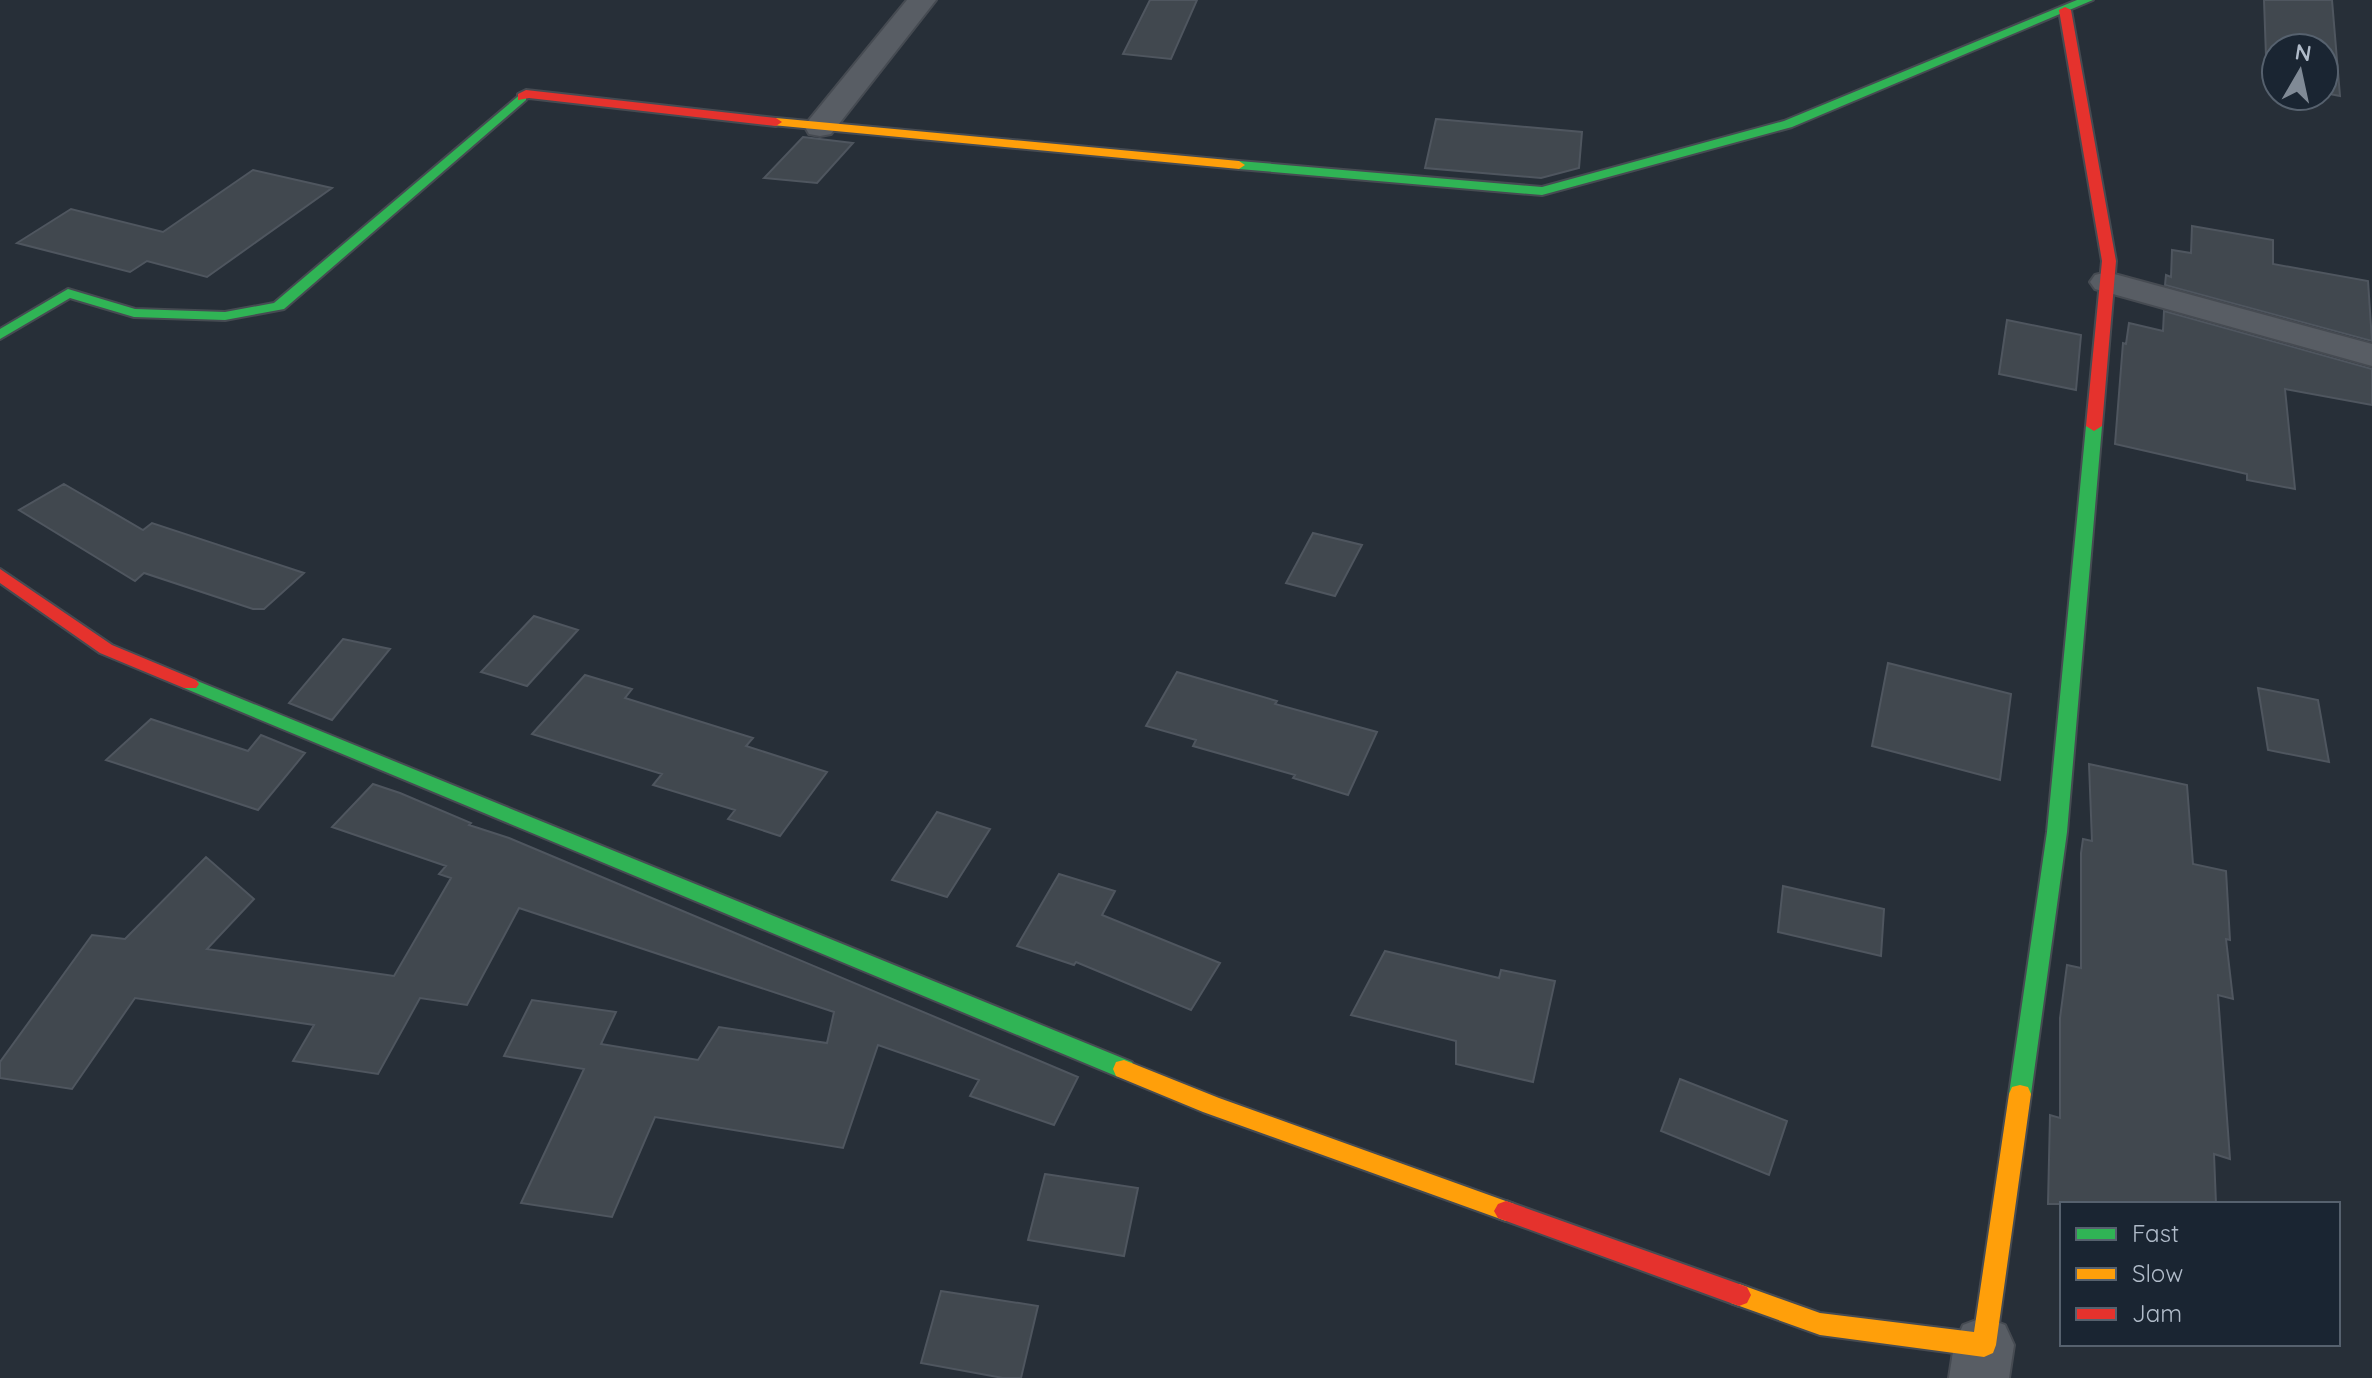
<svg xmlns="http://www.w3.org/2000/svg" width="2372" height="1378" font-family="Quicksand,sans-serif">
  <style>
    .building { fill: #41484f; stroke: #4f565f; stroke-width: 2 }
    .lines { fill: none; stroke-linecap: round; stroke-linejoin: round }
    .street-casing { stroke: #464b52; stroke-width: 4 }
    .fast-casing { stroke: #464b52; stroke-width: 4 }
    .slow-casing { stroke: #464b52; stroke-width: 4 }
    .jam-casing { stroke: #464b52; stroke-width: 4 }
    .street { fill: #585d64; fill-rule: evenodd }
    .fast { fill: #30b455; fill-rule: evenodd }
    .slow { fill: #ff9f0a; fill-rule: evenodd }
    .jam { fill: #e5322d; fill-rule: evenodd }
  </style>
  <rect width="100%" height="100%" fill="#272f38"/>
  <!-- building -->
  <path class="building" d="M 1150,0 L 1197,0 L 1171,59 L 1123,54 Z
    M 2264,0 L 2332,0 L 2340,96 L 2324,93 L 2324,48 L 2276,48 L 2276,86 L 2267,84 Z
    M 1436,119 L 1582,132 L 1579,168 L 1541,178 L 1425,168 Z
    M 803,137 L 853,143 L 817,183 L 764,178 Z
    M 253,170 L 332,188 L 207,277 L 147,261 L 130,272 L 17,243 L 71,209 L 163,232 Z
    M 2192,226 L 2273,240 L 2273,264 L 2368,281 L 2372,341 L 2165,285 L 2166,275 L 2171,277 L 2172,250 L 2191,253 Z
    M 2164,311 L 2372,369 L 2372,405 L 2285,389 L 2295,489 L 2247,480 L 2247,474 L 2115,444 L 2123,343 L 2126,344 L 2129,323 L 2163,331 Z
    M 2007,320 L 2081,335 L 2076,390 L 1999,374 Z
    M 64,484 L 143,530 L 152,523 L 304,573 L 264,609 L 253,609 L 144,573 L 135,581 L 19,510 Z
    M 1313,533 L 1362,545 L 1335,596 L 1286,583 Z
    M 534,616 L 578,630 L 527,686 L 481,672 Z
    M 343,639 L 390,649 L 332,720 L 289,703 Z
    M 1888,663 L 2011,694 L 2000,780 L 1872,746 Z
    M 1177,672 L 1277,701 L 1275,704 L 1377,732 L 1348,795 L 1293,778 L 1295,775 L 1193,746 L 1196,740 L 1146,726 Z
    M 585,675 L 632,689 L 625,698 L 753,738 L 746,746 L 827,772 L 780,836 L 728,819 L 735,810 L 653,785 L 662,774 L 532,734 Z
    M 2258,688 L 2318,700 L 2329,762 L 2268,750 Z
    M 151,719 L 248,751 L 261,735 L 305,753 L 258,810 L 106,760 Z
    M 2089,764 L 2187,785 L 2193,864 L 2226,871 L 2230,940 L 2226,939 L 2233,999 L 2218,995 L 2230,1159 L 2214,1154 L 2216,1204 L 2048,1204 L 2050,1115 L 2060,1118 L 2060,1018 L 2067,965 L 2081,968 L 2081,853 L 2083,839 L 2092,841 Z
    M 373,784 L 400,793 L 471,823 L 469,825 L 509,838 L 1078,1077 L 1054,1125 L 970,1096 L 979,1080 L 878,1045 L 843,1148 L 655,1117 L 612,1217 L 521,1203 L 584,1069 L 504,1056 L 532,1000 L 616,1012 L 601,1044 L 698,1060 L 719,1027 L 827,1043 L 834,1012 L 519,908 L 467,1005 L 420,998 L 378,1074 L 293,1061 L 314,1025 L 135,998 L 72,1089 L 0,1078 L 0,1062 L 92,935 L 125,939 L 206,857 L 254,899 L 207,949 L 394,976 L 451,878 L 439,874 L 446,866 L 332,827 Z
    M 937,812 L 990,829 L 947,897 L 892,880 Z
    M 1059,874 L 1115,891 L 1102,915 L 1220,963 L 1191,1010 L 1076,962 L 1074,965 L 1017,946 Z
    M 1783,886 L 1884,909 L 1881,956 L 1778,932 Z
    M 1385,951 L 1499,978 L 1501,970 L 1555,981 L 1533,1082 L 1456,1064 L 1456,1041 L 1351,1015 Z
    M 1680,1079 L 1787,1121 L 1769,1175 L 1661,1131 Z
    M 1045,1174 L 1138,1188 L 1124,1256 L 1028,1240 Z
    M 941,1291 L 1038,1306 L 1021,1378 L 1003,1378 L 921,1363 Z"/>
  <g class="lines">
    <!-- street casing -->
    <g class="street-casing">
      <path id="street" d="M 907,0 L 936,0 L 831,134 L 820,136 L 809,134 L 805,127 L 809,120 Z
        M 2107,272 L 2372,344 L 2372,366 L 2095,289 L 2090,282 L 2095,275 Z
        M 1984,1317 L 2005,1325 L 2014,1345 L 2009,1378 L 1949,1378 L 1954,1345 L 1963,1325 Z"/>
    </g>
    <!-- fast casing -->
    <g class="fast-casing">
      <path id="fast" d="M 2077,0 L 2093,0 L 1792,127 L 1542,195 L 1239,169 L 1233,165 L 1239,161 L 1542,187 L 1784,121 Z
        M 522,93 L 526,94 L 526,100 L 284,309 L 225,320 L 134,317 L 70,298 L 0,339 L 0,329 L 68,289 L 135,309 L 225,312 L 274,303 Z
        M 2094,421 L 2102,426 L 2067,832 L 2031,1094 L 2028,1101 L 2020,1103 L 2012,1101 L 2009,1094 L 2047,832 L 2086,426 Z
        M 190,678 L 1132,1062 L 1135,1069 L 1132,1076 L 1124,1078 L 1116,1076 L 184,688 L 181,684 Z"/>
    </g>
    <!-- slow casing -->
    <g class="slow-casing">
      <path id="slow" d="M 776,118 L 1239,161 L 1245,165 L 1239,169 L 772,125 L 772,119 Z
        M 1124,1060 L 1219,1098 L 1514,1204 L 1518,1211 L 1514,1218 L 1506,1221 L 1203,1112 L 1116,1076 L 1113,1069 L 1116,1062 Z
        M 2020,1085 L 2028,1087 L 2031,1094 L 1996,1345 L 1993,1353 L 1984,1357 L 1820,1335 L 1731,1303 L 1727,1295 L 1731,1287 L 1739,1284 L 1820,1313 L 1974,1332 L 2009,1094 L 2012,1087 Z"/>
    </g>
    <!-- jam casing -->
    <g class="jam-casing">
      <path id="jam" d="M 2065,7 L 2071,10 L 2116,261 L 2102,426 L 2094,431 L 2086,426 L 2102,261 L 2059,10 Z
        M 526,90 L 776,118 L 782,122 L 776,126 L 529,98 L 518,100 L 518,94 Z
        M 0,569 L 112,645 L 196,680 L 199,684 L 196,688 L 184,688 L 100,653 L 0,583 Z
        M 1506,1201 L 1739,1284 L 1747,1287 L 1751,1295 L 1747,1303 L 1739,1306 L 1498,1218 L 1494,1211 L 1498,1204 Z"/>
    </g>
    <!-- street -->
    <use href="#street" class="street"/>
    <!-- fast -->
    <use href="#fast" class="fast"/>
    <!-- slow -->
    <use href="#slow" class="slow"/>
    <!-- jam -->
    <use href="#jam" class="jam"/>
  </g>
  <!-- legend -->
  <rect x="2060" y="1202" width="280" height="144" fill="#1a2532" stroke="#56616e" stroke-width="2"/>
  <rect x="2076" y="1228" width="40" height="12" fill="#30b455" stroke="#56616e" stroke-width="2"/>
  <text x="2132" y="1242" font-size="24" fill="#b0bbc9">Fast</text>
  <rect x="2076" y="1268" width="40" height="12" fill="#ff9f0a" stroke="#56616e" stroke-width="2"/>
  <text x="2132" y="1282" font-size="24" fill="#b0bbc9">Slow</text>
  <rect x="2076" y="1308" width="40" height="12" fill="#e5322d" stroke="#56616e" stroke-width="2"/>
  <text x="2132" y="1322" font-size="24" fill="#b0bbc9">Jam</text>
  <!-- north arrow -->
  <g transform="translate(2300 72) rotate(9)"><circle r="38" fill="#1a2532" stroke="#56616e" stroke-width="2"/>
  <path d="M0-6L14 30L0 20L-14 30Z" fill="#808a96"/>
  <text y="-12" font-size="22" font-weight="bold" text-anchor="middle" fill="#b0bbc9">N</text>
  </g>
</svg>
